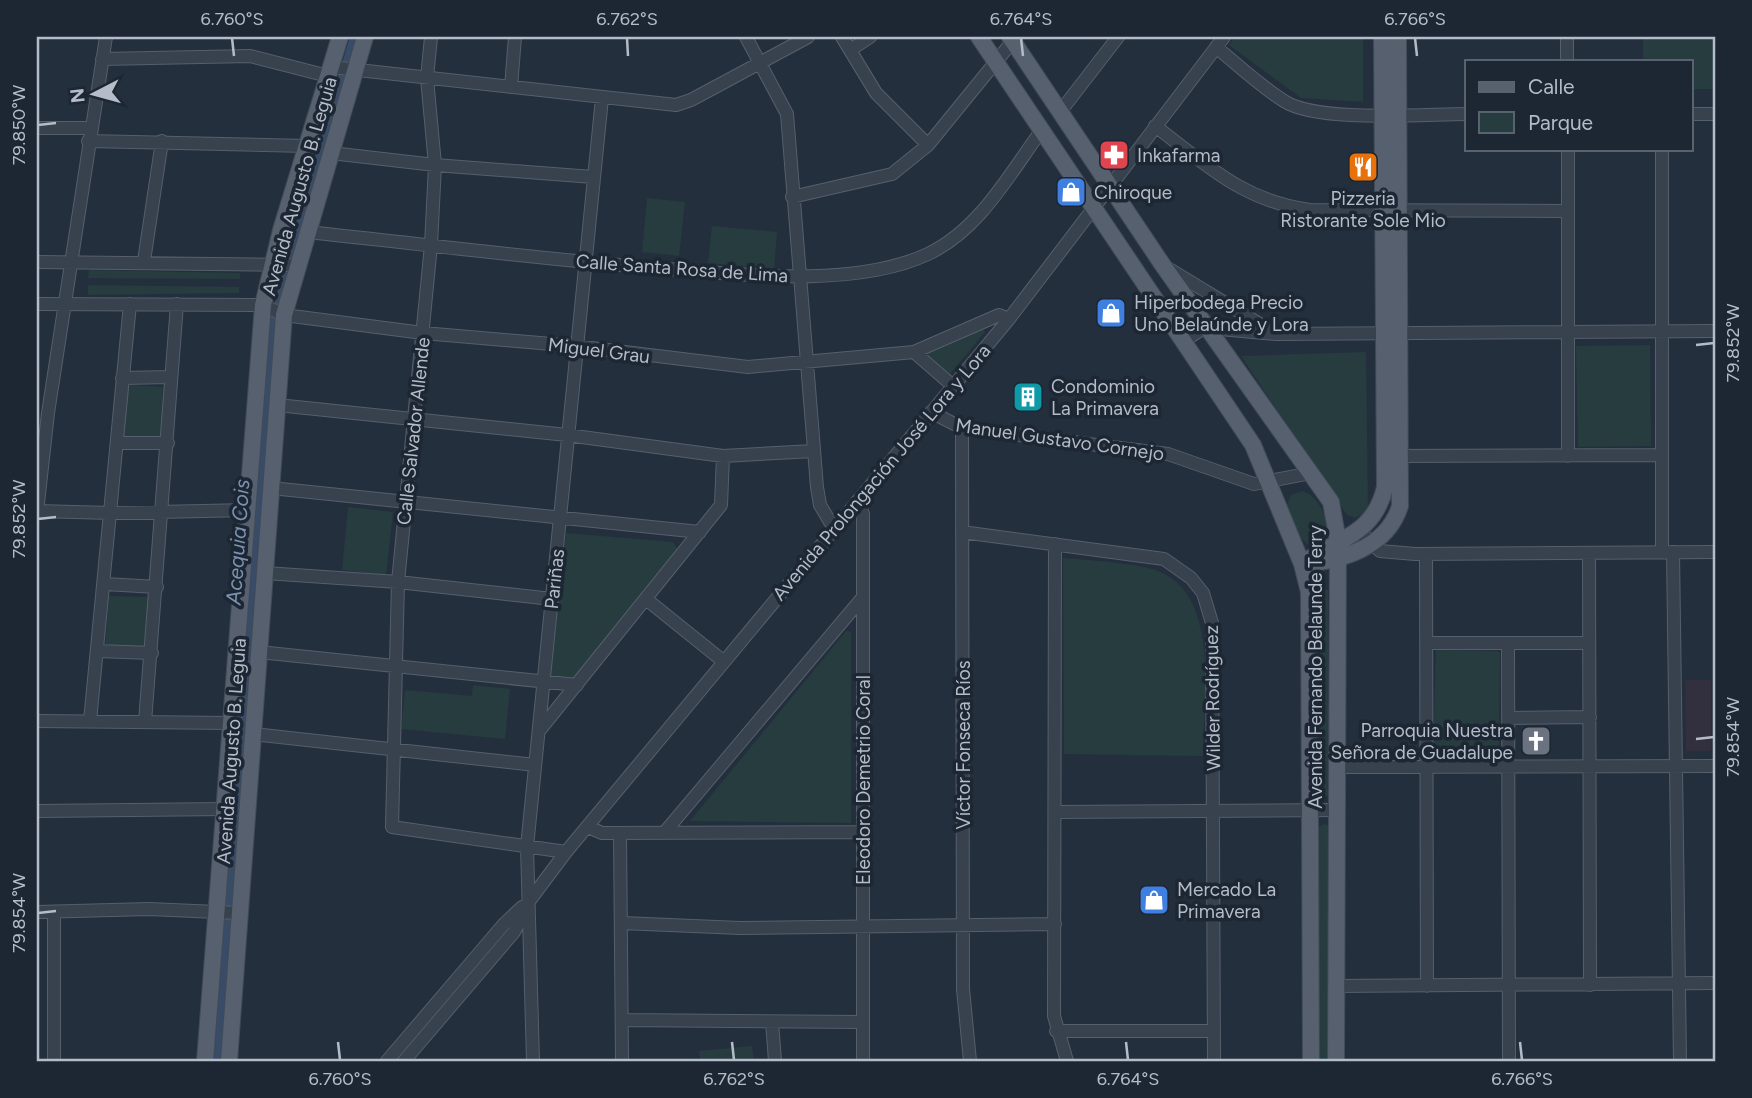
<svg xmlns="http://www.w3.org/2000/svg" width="1752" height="1098" font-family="Figtree,sans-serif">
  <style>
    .medical { fill: #32303f }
    .green { fill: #263c3f }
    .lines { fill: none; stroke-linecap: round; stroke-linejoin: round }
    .canal { stroke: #394c67; stroke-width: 12 }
    .minor-casing { stroke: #565f6c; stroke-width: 14 }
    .major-casing { stroke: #414a57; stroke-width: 18 }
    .minor { stroke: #38414e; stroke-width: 12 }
    .major { stroke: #56606e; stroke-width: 16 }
    .ticks { fill: none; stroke: #b4bcc9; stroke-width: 2.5 }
    .labels { text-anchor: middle; stroke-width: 7; stroke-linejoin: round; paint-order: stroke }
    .poi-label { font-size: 19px; fill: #b4bcc9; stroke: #1d2633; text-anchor: start }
    .street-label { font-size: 19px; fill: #b4bcc9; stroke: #1d2633 }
    .water-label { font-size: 21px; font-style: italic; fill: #7c92b1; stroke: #1d2633 }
    .neatline { fill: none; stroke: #b4bcc9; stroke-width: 2.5 }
    .ticks-label { font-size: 18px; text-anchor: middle; fill: #b4bcc9 }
  </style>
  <rect width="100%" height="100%" fill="#242f3e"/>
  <!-- medical -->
  <path class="medical" d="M 1685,680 L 1711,680 L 1711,751 L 1686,751 Z"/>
  <!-- green -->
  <path class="green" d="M 1235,37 L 1363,37 L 1363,102 L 1301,98 L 1229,45 Z
    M 1643,37 L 1715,37 L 1715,89 L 1691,89 L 1691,61 L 1643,61 Z
    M 647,198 L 685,202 L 679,256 L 642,252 Z
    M 712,226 L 777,232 L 774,269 L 708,263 Z
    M 89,270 L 240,273 L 240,279 L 88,278 Z
    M 88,285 L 239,287 L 239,293 L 88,295 Z
    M 983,329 L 985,332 L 950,374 L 926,353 Z
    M 1650,345 L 1651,446 L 1578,447 L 1576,346 Z
    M 1366,352 L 1368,511 L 1355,518 L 1347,515 L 1241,356 Z
    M 131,385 L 163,387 L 162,438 L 123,438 L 127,388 Z
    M 1302,491 C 1319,495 1331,523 1328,539 L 1314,547 C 1298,543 1291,520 1287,505 L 1291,495 Z
    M 348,507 L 393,512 L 386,575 L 342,570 Z
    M 566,533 L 673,542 L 678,550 L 571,682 L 550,679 Z
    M 1063,558 C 1087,560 1138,563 1158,571 C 1221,595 1203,700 1203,756 L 1064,754 Z
    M 1322,588 L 1328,590 L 1329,795 L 1326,797 L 1319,795 L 1318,592 Z
    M 109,596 L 148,597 L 144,650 L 105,648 Z
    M 847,630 L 851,633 L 851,823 L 690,821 Z
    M 1436,650 L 1497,651 L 1500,653 L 1499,759 L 1433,756 Z
    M 473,685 L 510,689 L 505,739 L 401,729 L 405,690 L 472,696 Z
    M 1325,824 L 1328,826 L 1329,1061 L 1319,1061 L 1318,827 Z
    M 752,1046 L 754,1061 L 700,1061 L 699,1051 Z"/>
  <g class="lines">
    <!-- canal -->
    <path class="canal" d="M 219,1061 L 273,335 L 294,250 L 356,37"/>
    <!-- minor casing -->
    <g class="minor-casing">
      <path id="minor" d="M 431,37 L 427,78 L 435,165 L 431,245 L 398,582 L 392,827 L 566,852
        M 746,37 L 787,114 L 817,487 L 820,505 L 833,527
        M 842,37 L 876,93 L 928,145
        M 1567,37 L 1567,61
        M 1216,47 C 1238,65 1260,86 1284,101 C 1318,123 1423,114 1467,114
        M 850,50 L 870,37
        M 102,59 L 250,56 L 328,76
        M 331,67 L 676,105 L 691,100 L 808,37
        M 511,87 L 515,37
        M 1060,112 L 1118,37
        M 1691,114 L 1715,114
        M 1155,126 C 1207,165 1243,201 1310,210 L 1568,211
        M 37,128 L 90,128
        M 88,141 L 307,146
        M 1568,149 L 1568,456
        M 331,153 L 435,165 L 593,177
        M 792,197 L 892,174 L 928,145 L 1016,37
        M 307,232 C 423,244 539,259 655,268 C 736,274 853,289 928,254 C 979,230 1009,175 1041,131
        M 144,261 L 162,141
        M 37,262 L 297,265
        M 1169,269 L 1273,332
        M 37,304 L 263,305 L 284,315 L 423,333 L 575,346 L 748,367 L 914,352 L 999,315 L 1009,319
        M 1185,340 L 1202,329 L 1209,328 L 1276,334 L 1715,331
        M 914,352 L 953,386
        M 122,378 L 171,377
        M 277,405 L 567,435 L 723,456 L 814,451
        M 931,412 L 962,428 L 1168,454 L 1254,484 L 1311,473
        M 962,428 L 963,989 L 970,1061
        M 117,443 L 168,443
        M 1393,456 L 1662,455
        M 271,488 L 700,532
        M 858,500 L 863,514 L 863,1061
        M 37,511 L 112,513 L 248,510
        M 37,512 L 48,413 L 106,37
        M 1358,530 L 1380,551 L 1415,554 L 1715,552
        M 962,532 L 1164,559 L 1191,578 L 1203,593 L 1212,623 L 1214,1061
        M 1055,544 L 1054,1016 L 1067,1061
        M 1662,552 L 1662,149
        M 1673,552 L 1680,1061
        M 1589,553 L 1590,985
        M 1426,554 L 1427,986
        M 265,573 L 398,582 L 552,599
        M 105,584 L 157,587
        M 646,599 L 723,661
        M 1426,643 L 1589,643
        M 1508,644 L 1509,1061
        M 97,651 L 152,653
        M 259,652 L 577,685
        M 1508,718 L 1590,717
        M 37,721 L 232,723
        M 90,721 L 130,304
        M 145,722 L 177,304
        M 539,731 L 721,505 L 723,456
        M 253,734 L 535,765
        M 1336,767 L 1715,766
        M 37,811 L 226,809
        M 1056,812 L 1336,810
        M 588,827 L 602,833 L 863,832
        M 620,833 L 622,1061
        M 664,833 L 863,597
        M 37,912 L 149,909 L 240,913
        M 622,923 L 740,928 L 1055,924
        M 1336,986 L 1715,983
        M 622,1020 L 863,1022
        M 772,1022 L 775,1061
        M 1056,1031 L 1214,1031
        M 54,1061 L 54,912
        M 387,1061 L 504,924 L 522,907
        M 404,1061 L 514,932 L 530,900 L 566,852 L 1009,319 L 1224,37
        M 533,1061 L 527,847 L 602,98"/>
    </g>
    <!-- major casing -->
    <g class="major-casing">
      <path id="major" d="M 979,37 L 1253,445 L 1302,564 L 1309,592 L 1311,1061
        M 1010,37 L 1162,264 L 1331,502 L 1338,541 L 1336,1061
        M 1306,561 C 1342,538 1375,532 1385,487 L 1382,37
        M 1302,564 C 1341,561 1387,548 1400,506 L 1398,37
        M 205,1061 L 263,305 L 281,230 L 340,37
        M 229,1061 L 284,315 L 365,37"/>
    </g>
    <!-- minor -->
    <use href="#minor" class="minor"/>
    <!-- major -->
    <use href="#major" class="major"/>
  </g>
  <!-- ticks -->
  <path class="ticks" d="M 232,38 L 234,56M 627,38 L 628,56M 1021,38 L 1023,56M 1415,38 L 1417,56M 38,125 L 56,123M 1696,345 L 1714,343M 38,519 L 56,517M 1696,739 L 1714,737M 38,913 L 56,911M 338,1042 L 340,1060M 732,1042 L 734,1060M 1126,1042 L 1128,1060M 1520,1042 L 1522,1060"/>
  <!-- icons -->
  <defs>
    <g id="pharmacy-square" transform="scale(1.575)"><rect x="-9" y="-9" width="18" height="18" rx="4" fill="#e0444e" stroke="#1d2633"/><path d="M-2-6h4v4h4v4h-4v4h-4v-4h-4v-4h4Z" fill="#fff"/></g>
    <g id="restaurant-square" transform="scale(1.575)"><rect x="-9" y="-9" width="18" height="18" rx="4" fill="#e8710a" stroke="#1d2633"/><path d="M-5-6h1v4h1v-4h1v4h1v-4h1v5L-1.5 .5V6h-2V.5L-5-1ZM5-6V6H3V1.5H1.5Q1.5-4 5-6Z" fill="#fff"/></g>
    <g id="shop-square" transform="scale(1.575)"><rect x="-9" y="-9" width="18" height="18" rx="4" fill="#3f7fe0" stroke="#1d2633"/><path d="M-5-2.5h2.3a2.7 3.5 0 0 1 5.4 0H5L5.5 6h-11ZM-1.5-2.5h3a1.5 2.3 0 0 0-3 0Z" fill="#fff"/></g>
    <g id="building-square" transform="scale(1.575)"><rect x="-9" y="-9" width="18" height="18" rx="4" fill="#0f9aa8" stroke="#1d2633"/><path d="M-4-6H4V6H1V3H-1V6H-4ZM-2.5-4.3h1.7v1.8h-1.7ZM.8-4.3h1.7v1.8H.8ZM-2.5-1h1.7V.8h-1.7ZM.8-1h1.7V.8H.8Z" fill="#fff"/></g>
    <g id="church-square" transform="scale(1.575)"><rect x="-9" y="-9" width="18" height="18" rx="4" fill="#6b7280" stroke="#1d2633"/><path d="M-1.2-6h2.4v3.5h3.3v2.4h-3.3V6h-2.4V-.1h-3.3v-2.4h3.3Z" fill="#fff"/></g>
  </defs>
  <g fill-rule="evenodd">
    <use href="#pharmacy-square" x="1114" y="155"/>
    <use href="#restaurant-square" x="1363" y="167"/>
    <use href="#shop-square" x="1071" y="192"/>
    <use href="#shop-square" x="1111" y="313"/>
    <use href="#building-square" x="1028" y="397"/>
    <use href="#church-square" x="1536" y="741"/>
    <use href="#shop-square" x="1154" y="900"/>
  </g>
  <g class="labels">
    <!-- poi labels -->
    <g class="poi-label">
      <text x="1137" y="162">Inkafarma</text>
      <text x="1094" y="199">Chiroque</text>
      <text x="1363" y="205" text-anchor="middle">Pizzeria<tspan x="1363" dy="22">Ristorante Sole Mio</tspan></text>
      <text x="1134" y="309">Hiperbodega Precio<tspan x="1134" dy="22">Uno Belaúnde y Lora</tspan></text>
      <text x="1051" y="393">Condominio<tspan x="1051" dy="22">La Primavera</tspan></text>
      <text x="1513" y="737" text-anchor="end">Parroquia Nuestra<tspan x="1513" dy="22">Señora de Guadalupe</tspan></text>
      <text x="1177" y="896">Mercado La<tspan x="1177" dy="22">Primavera</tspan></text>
    </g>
    <!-- street labels -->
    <g class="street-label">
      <text transform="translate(299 186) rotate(-74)" y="7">Avenida Augusto B. Leguia</text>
      <text transform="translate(682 268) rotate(4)" y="7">Calle Santa Rosa de Lima</text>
      <text transform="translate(599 350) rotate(7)" y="7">Miguel Grau</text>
      <text transform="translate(413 431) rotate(-84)" y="7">Calle Salvador Allende</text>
      <text transform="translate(1060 439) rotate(8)" y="7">Manuel Gustavo Cornejo</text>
      <text transform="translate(881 472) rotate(-50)" y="7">Avenida Prolongación José Lora y Lora</text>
      <text transform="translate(554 579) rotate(-84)" y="7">Pariñas</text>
      <text transform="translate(1315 667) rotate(-90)" y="7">Avenida Fernando Belaunde Terry</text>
      <text transform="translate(1212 698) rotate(-91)" y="7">Wilder Rodríguez</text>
      <text transform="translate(963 745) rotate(-90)" y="7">Víctor Fonseca Ríos</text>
      <text transform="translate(231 751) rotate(-86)" y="7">Avenida Augusto B. Leguia</text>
      <text transform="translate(863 780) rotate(-90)" y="7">Eleodoro Demetrio Coral</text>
    </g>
    <!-- water labels -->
    <g class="water-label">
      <text transform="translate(238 542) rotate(-86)" y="7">Acequia Cois</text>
    </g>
  </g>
  <!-- border -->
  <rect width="1752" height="1098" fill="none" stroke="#1d2633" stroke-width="77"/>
  <!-- legend -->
  <rect x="1465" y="60" width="228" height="91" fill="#1d2633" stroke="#59626f" stroke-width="2"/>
  <rect x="1479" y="82" width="35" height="10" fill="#56606e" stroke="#59626f" stroke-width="2"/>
  <text x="1528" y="94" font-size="21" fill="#b4bcc9">Calle</text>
  <rect x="1479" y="112" width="35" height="21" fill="#263c3f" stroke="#59626f" stroke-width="2"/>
  <text x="1528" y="130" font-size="21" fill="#b4bcc9">Parque</text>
  <!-- north arrow -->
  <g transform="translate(94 94) rotate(264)" stroke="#1d2633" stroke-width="5" paint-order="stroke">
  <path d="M0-5L12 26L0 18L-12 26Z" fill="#b4bcc9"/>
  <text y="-10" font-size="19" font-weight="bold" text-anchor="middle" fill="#b4bcc9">N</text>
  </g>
  <rect x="38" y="38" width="1676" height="1022" class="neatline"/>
  <g class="ticks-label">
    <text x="232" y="25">6.760°S</text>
    <text x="627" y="25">6.762°S</text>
    <text x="1021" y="25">6.764°S</text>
    <text x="1415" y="25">6.766°S</text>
    <text transform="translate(19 125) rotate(-90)" y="6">79.850°W</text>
    <text transform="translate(1733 343) rotate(-90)" y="6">79.852°W</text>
    <text transform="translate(19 519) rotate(-90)" y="6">79.852°W</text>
    <text transform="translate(1733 737) rotate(-90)" y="6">79.854°W</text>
    <text transform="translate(19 913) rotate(-90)" y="6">79.854°W</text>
    <text x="340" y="1085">6.760°S</text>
    <text x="734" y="1085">6.762°S</text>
    <text x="1128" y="1085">6.764°S</text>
    <text x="1522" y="1085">6.766°S</text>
  </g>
</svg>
